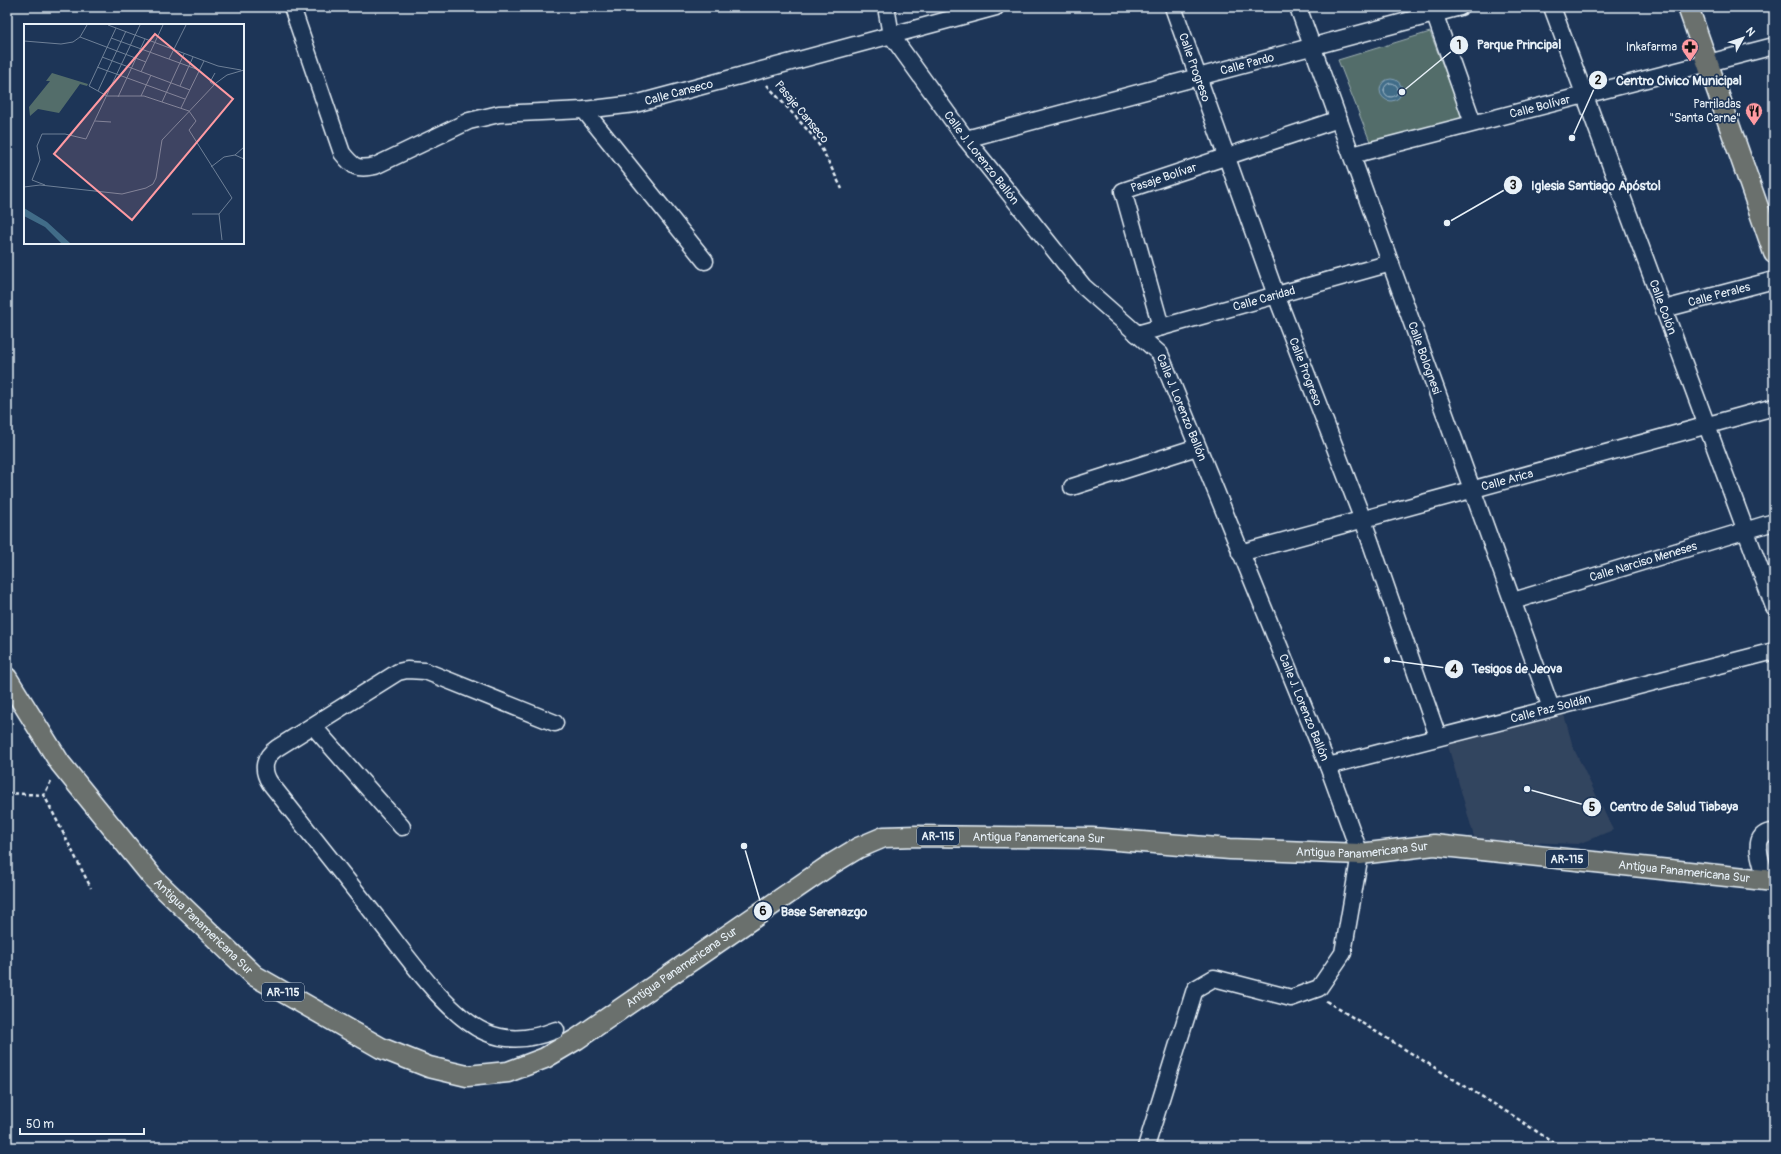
<svg xmlns="http://www.w3.org/2000/svg" width="1781" height="1154" font-family="Pangolin,sans-serif">
  <style>
    .built { fill: #33445f }
    .green { fill: #536d6a; stroke: #9eafb1 }
    .water { fill: #416c88; stroke: #84a1b5 }
    .lines { fill: none; stroke-linecap: round; stroke-linejoin: round }
    .shore { stroke: #a5bccb; stroke-width: 1 }
    .minor-casing { stroke: #e8f1f8; stroke-width: 19 }
    .major-casing { stroke: #e8f1f8; stroke-width: 23 }
    .path { stroke: #e8f1f8; stroke-width: 2.5; stroke-dasharray: 4 3; stroke-linecap: butt }
    .minor { stroke: #1d3557; stroke-width: 16 }
    .major { stroke: #6a706d; stroke-width: 20 }
    .labels { text-anchor: middle; stroke-width: 3.5; stroke-linejoin: round; paint-order: stroke }
    .shield { fill: #1d3557; stroke: #abb9c8; stroke-width: 1 }
    .shield-label { font-size: 11px; font-weight: bold; fill: #e8f1f8 }
    .poi-label { font-size: 12px; fill: #e8f1f8; stroke: #1d3557; text-anchor: end }
    .street-label { font-size: 12px; fill: #e8f1f8; stroke: #1d3557 }
    .inset-road { fill: none; stroke: #6e8097; stroke-width: 1 }
    .view { fill: #ff9aa2; fill-opacity: 0.15; stroke: #ff9aa2; stroke-width: 2 }
    .inset-edge { fill: none; stroke: #e8f1f8; stroke-width: 2 }
    .leader { fill: none; stroke: #e8f1f8; stroke-width: 1.5 }
    .callout-dot { fill: #e8f1f8; stroke: #1d3557; stroke-width: 1.5 }
    .mark-label { font-size: 12px; text-anchor: middle; font-weight: bold; fill: #111 }
    .callout-label { font-size: 13px; text-anchor: middle; font-weight: bold; fill: #e8f1f8; stroke: #1d3557; stroke-width: 3.5; stroke-linejoin: round; paint-order: stroke }
  </style>
  <rect width="100%" height="100%" fill="#1d3557"/>
  <filter id="ink" filterUnits="userSpaceOnUse"><feTurbulence type="fractalNoise" baseFrequency=".025" numOctaves="2"/><feDisplacementMap in="SourceGraphic" scale="8" xChannelSelector="R" yChannelSelector="G"/><feConvolveMatrix kernelMatrix="1 2 1 2 8 2 1 2 1" color-interpolation-filters="sRGB"/></filter>
  <g filter="url(#ink)">
    <!-- built -->
    <path class="built" d="M 1563,711 L 1573,747 L 1613,830 L 1578,844 L 1475,840 L 1447,742 Z"/>
    <!-- green -->
    <path class="green" d="M 1430,32 L 1465,123 L 1373,149 L 1338,60 Z"/>
    <!-- water -->
    <path class="water" d="M1380 90a11 11 0 1 1 22 0a11 11 0 1 1-22 0Z"/>
    <g class="lines">
      <!-- shore -->
      <path class="shore" d="M1384 90a7 7 0 1 1 14 0a7 7 0 1 1-14 0Z"/>
      <!-- minor casing -->
      <g class="minor-casing">
        <g id="minor">
          <path id="s1" d="M 292,7 L 342,153 C 353,167 357,170 375,166 L 469,121 L 499,114 L 584,110 L 635,104 L 996,7"/>
          <path id="s2" d="M 886,7 L 891,35 L 966,139 L 1083,286 L 1160,354 L 1328,766 L 1360,854 L 1343,953 L 1319,988 L 1291,998 L 1214,978 L 1195,989 L 1146,1147"/>
          <path id="s3" d="M 1173,7 L 1276,295 L 1363,520 L 1438,737"/>
          <path id="s4" d="M 1298,7 L 1551,708"/>
          <path d="M 1432,7 L 1473,123"/>
          <path id="s5" d="M 1552,7 L 1774,607"/>
          <path d="M 584,110 L 705,261"/>
          <path id="s6" d="M 966,139 L 1460,7"/>
          <path id="s7" d="M 1352,155 L 1774,46"/>
          <path id="s8" d="M 1664,309 L 1774,280"/>
          <path id="s9" d="M 1161,327 L 1123,191 L 1339,119"/>
          <path id="s10" d="M 1137,334 L 1391,263"/>
          <path d="M 1072,487 L 1197,447"/>
          <path id="s11" d="M 1240,553 L 1774,407"/>
          <path id="s12" d="M 1513,601 L 1774,522"/>
          <path d="M 555,723 L 425,671 L 407,670 L 398,672 L 277,748 C 264,757 261,769 270,783 C 307,829 344,876 381,923 C 407,956 448,1016 485,1032 C 509,1043 533,1039 556,1030"/>
          <path d="M 313,726 L 402,827"/>
          <path id="s13" d="M 1328,766 L 1774,651"/>
          <path d="M 1767,881 C 1764,869 1751,842 1765,834 C 1767,832 1771,832 1774,832"/>
        </g>
      </g>
      <!-- major casing -->
      <g class="major-casing">
        <g id="major">
          <path d="M 1688,7 L 1774,253"/>
          <path id="s14" d="M 7,678 L 60,763 L 154,879 L 255,976 L 381,1048 L 429,1067 L 467,1076 L 508,1072 L 545,1058 L 577,1039 L 830,865 L 858,848 L 884,837 L 916,836 L 1092,838 L 1230,849 L 1360,854 L 1434,845 L 1774,881"/>
        </g>
      </g>
      <!-- path -->
      <path class="path" d="M 767,85 L 812,135 L 823,151 L 842,189
        M 51,781 L 44,795 L 91,888
        M 7,793 L 44,795
        M 1326,1001 L 1512,1115 L 1560,1147"/>
      <!-- minor -->
      <use href="#minor" class="minor"/>
      <!-- major -->
      <use href="#major" class="major"/>
    </g>
  </g>
  <!-- icons -->
  <defs>
    <g id="pharmacy-pin" transform="scale(0.9)"><path d="M0 17L-7.5 6A9.5 9.5 0 1 1 7.5 6Z" fill="#ff9aa2" stroke="#1d3557"/><path d="M-2-6h4v4h4v4h-4v4h-4v-4h-4v-4h4Z" fill="#111"/></g>
    <g id="restaurant-pin" transform="scale(0.9)"><path d="M0 17L-7.5 6A9.5 9.5 0 1 1 7.5 6Z" fill="#ff9aa2" stroke="#1d3557"/><path d="M-5-6h1v4h1v-4h1v4h1v-4h1v5L-1.5 .5V6h-2V.5L-5-1ZM5-6V6H3V1.5H1.5Q1.5-4 5-6Z" fill="#111"/></g>
  </defs>
  <g fill-rule="evenodd">
    <use href="#pharmacy-pin" x="1690" y="47"/>
    <use href="#restaurant-pin" x="1754" y="111"/>
  </g>
  <g class="labels">
    <!-- shield labels -->
    <g class="shield">
      <rect x="917" y="827" width="42" height="18" rx="3"/>
      <rect x="1546" y="850" width="42" height="18" rx="3"/>
      <rect x="262" y="983" width="42" height="18" rx="3"/>
    </g>
    <g class="shield-label">
      <text x="938" y="840">AR-115</text>
      <text x="1567" y="863">AR-115</text>
      <text x="283" y="996">AR-115</text>
    </g>
    <!-- poi labels -->
    <g class="poi-label">
      <text x="1677" y="51">Inkafarma</text>
      <text x="1741" y="108">Parriladas<tspan x="1741" dy="14">"Santa Carne"</tspan></text>
    </g>
    <!-- street labels -->
    <g class="street-label">
      <text dy="4" stroke="none"><textPath href="#s6" startOffset="291">Calle Pardo</textPath></text>
      <text dy="4" stroke="none"><textPath href="#s3" startOffset="64">Calle Progreso</textPath></text>
      <text dy="4" stroke="none"><textPath href="#s1" startOffset="510">Calle Canseco</textPath></text>
      <text dy="4" stroke="none"><textPath href="#s7" startOffset="194">Calle Bolívar</textPath></text>
      <text transform="translate(802 112) rotate(50)" y="4">Pasaje Canseco</text>
      <text dy="4" stroke="none"><textPath href="#s2" startOffset="181">Calle J. Lorenzo Ballón</textPath></text>
      <text dy="4" stroke="none"><textPath href="#s9" startOffset="184">Pasaje Bolívar</textPath></text>
      <text dy="4" stroke="none"><textPath href="#s8" startOffset="57">Calle Perales</textPath></text>
      <text dy="4" stroke="none"><textPath href="#s10" startOffset="132">Calle Caridad</textPath></text>
      <text dy="4" stroke="none"><textPath href="#s5" startOffset="320">Calle Colón</textPath></text>
      <text dy="4" stroke="none"><textPath href="#s4" startOffset="373">Calle Bolognesi</textPath></text>
      <text dy="4" stroke="none"><textPath href="#s3" startOffset="388">Calle Progreso</textPath></text>
      <text dy="4" stroke="none"><textPath href="#s2" startOffset="505">Calle J. Lorenzo Ballón</textPath></text>
      <text dy="4" stroke="none"><textPath href="#s11" startOffset="277">Calle Arica</textPath></text>
      <text dy="4" stroke="none"><textPath href="#s12" startOffset="136">Calle Narciso Meneses</textPath></text>
      <text dy="4" stroke="none"><textPath href="#s2" startOffset="829">Calle J. Lorenzo Ballón</textPath></text>
      <text dy="4" stroke="none"><textPath href="#s13" startOffset="230">Calle Paz Soldán</textPath></text>
      <text dy="4" stroke="none"><textPath href="#s14" startOffset="1266">Antigua Panamericana Sur</textPath></text>
      <text dy="4" stroke="none"><textPath href="#s14" startOffset="1590">Antigua Panamericana Sur</textPath></text>
      <text dy="4" stroke="none"><textPath href="#s14" startOffset="1914">Antigua Panamericana Sur</textPath></text>
      <text dy="4" stroke="none"><textPath href="#s14" startOffset="318">Antigua Panamericana Sur</textPath></text>
      <text dy="4" stroke="none"><textPath href="#s14" startOffset="870">Antigua Panamericana Sur</textPath></text>
    </g>
  </g>
  <!-- overview -->
  <g transform="translate(24 24)">
    <rect width="220" height="220" fill="#1d3557"/>
    <path d="M 28,49 L 64,60 L 63,62 L 56,60 L 35,89 L 14,85 L 6,92 L 5,83 L 26,57 L 22,57 Z" fill="#536d6a"/>
    <path d="M 0,184 L 23,198 L 46,219 L 37,219 L 21,203 L 0,192 Z" fill="#416c88"/>
    <path class="inset-road" d="M 84,1 L 194,42 L 217,46M 92,4 L 65,62 L 83,72 L 120,72 L 165,87 L 172,97 L 165,106 L 208,174 L 195,190 L 198,216M 56,13 L 63,1M 87,14 L 175,46M 0,17 L 37,20 L 49,18 L 56,13 L 122,38M 78,33 L 166,66M 145,35 L 162,1M 73,43 L 161,75M 117,48 L 139,1M 190,61 L 186,58 L 191,49M 156,62 L 169,33M 74,67 L 102,7M 117,72 L 127,51M 94,73 L 121,15M 138,78 L 160,30M 157,84 L 180,37M 71,97 L 87,98M 211,131 L 220,123M 187,143 L 200,133 L 211,131 L 220,135M 21,161 L 8,156 L 16,136 L 13,122 L 18,110 L 41,110 L 62,115 L 116,1M 0,163 L 16,161 L 98,170 L 122,164 L 129,160 L 132,154 L 138,116 L 192,59 L 203,51 L 220,46M 168,190 L 195,190"/>
    <path class="view" d="M 131,10 L 209,75 L 108,196 L 30,130 Z"/>
    <rect width="220" height="220" class="inset-edge"/>
  </g>
  <!-- callouts -->
  <path class="leader" d="M1402 92L1459 45M1572 138L1598 80M1447 223L1513 185M1387 660L1454 669M1527 789L1592 807M744 846L763 911"/>
  <g class="callout-dot">
    <circle cx="1402" cy="92" r="4"/>
    <circle cx="1572" cy="138" r="4"/>
    <circle cx="1447" cy="223" r="4"/>
    <circle cx="1387" cy="660" r="4"/>
    <circle cx="1527" cy="789" r="4"/>
    <circle cx="744" cy="846" r="4"/>
    <circle cx="1459" cy="45" r="10"/>
    <circle cx="1598" cy="80" r="10"/>
    <circle cx="1513" cy="185" r="10"/>
    <circle cx="1454" cy="669" r="10"/>
    <circle cx="1592" cy="807" r="10"/>
    <circle cx="763" cy="911" r="10"/>
  </g>
  <g class="mark-label">
    <text x="1459" y="49">1</text>
    <text x="1598" y="84">2</text>
    <text x="1513" y="189">3</text>
    <text x="1454" y="673">4</text>
    <text x="1592" y="811">5</text>
    <text x="763" y="915">6</text>
  </g>
  <g class="callout-label">
    <text x="1519" y="49">Parque Principal</text>
    <text x="1679" y="85">Centro Civico Municipal</text>
    <text x="1596" y="190">Iglesia Santiago Apóstol</text>
    <text x="1517" y="673">Tesigos de Jeova</text>
    <text x="1674" y="811">Centro de Salud Tiabaya</text>
    <text x="824" y="916">Base Serenazgo</text>
  </g>
  <!-- margin -->
  <rect width="1781" height="1154" fill="none" stroke="#1d3557" stroke-width="24"/>
  <rect x="12" y="12" width="1757" height="1130" fill="none" stroke="#e8f1f8" stroke-width="1.5" filter="url(#ink)"/>
  <!-- north arrow -->
  <g transform="translate(1743 38) rotate(50)" stroke="#1d3557" stroke-width="3" paint-order="stroke">
  <path d="M0-3L7 15L0 10L-7 15Z" fill="#e8f1f8"/>
  <text y="-6" font-size="11" font-weight="bold" text-anchor="middle" fill="#e8f1f8">N</text>
  </g>
  <!-- scale -->
  <path d="M20 1128v6h124v-6" fill="none" stroke="#e8f1f8" stroke-width="2"/>
  <text x="26" y="1128" font-size="12" fill="#e8f1f8" stroke="#1d3557" stroke-width="3" paint-order="stroke">50 m</text>
</svg>
